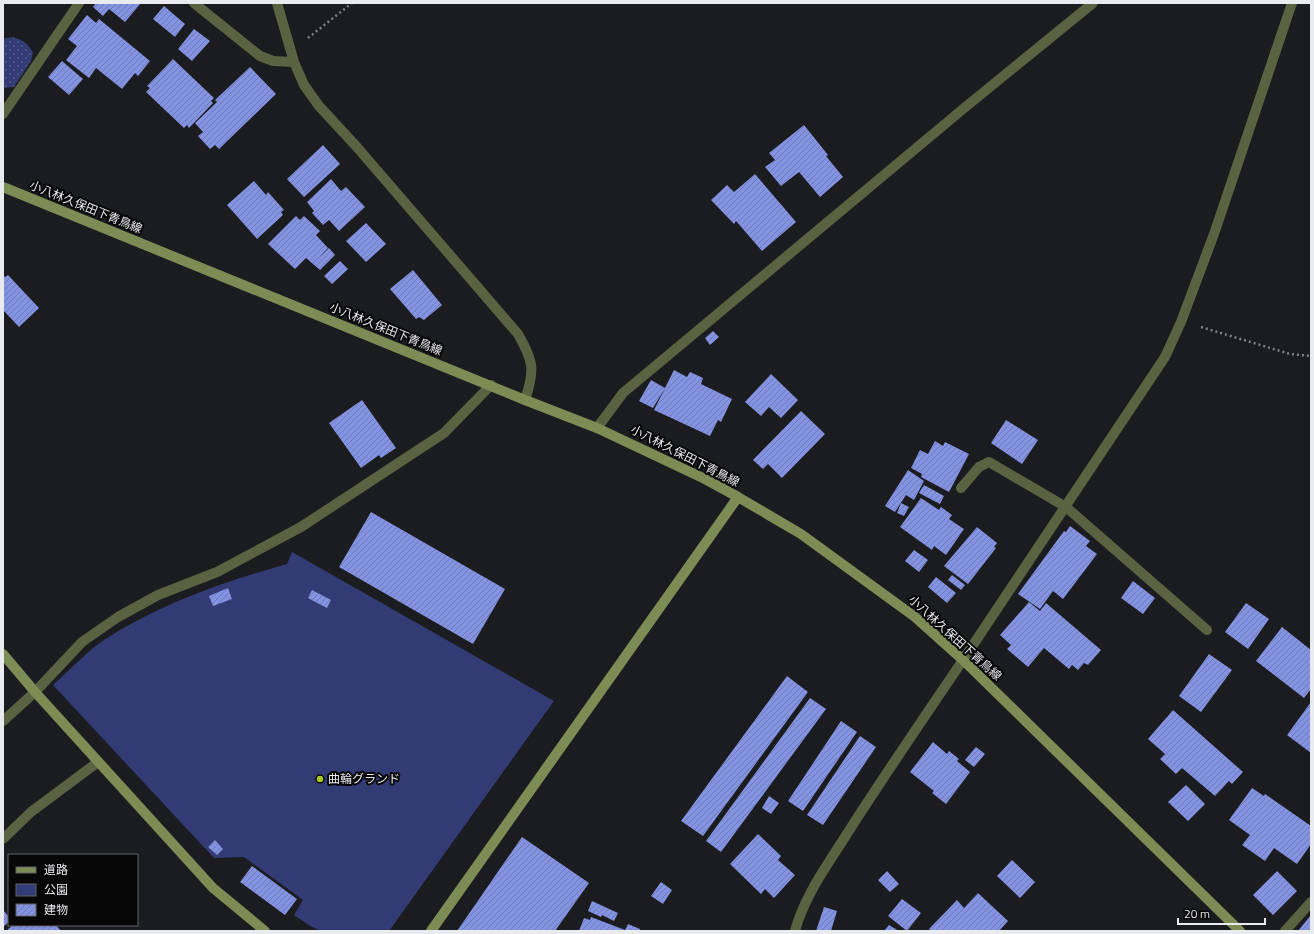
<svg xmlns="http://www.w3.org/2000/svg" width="1314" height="934" font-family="'Titillium Web','Noto Sans JP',sans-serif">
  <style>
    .park { fill: #333b75 }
    .garden { fill: url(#garden-dots) }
    .building { fill: url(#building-hatch) }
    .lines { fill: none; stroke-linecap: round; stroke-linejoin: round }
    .path { stroke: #808184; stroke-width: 2.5; stroke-dasharray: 2 3; stroke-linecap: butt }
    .lane { stroke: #596341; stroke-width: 10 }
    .street { stroke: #596341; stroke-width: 10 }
    .secondary { stroke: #7c8c54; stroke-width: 10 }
    .poi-dot { fill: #a5c822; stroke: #070708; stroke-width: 1.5 }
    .labels { text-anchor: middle; stroke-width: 4; stroke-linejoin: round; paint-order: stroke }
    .street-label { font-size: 12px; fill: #eaebee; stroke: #070708 }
    .poi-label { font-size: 12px; fill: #eaebee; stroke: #070708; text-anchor: start }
  </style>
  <defs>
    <pattern id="garden-dots" width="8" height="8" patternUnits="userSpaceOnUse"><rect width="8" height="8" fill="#333b75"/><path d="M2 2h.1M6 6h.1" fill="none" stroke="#515889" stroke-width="1.8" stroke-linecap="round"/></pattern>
    <pattern id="building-hatch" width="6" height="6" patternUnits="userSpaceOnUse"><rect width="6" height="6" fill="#8392e1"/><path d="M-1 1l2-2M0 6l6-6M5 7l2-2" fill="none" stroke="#717bb3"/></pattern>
  </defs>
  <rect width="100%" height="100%" fill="#1b1c20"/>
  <!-- park -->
  <path class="park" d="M 292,552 L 554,701 L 389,931 L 322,931 L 312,927 L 294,915 L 303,900 L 244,857 L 214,858 L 53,685 C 70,670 86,652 104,640 C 160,604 223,582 287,564 Z"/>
  <!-- garden -->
  <path class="garden" d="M 12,37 C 23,40 28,43 33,53 L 31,61 L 14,87 L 3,88 L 3,39 Z"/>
  <!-- building -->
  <path class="building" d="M 96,3 L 141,3 L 125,22 L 109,9 L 103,16 L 93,7 Z
    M 164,6 L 185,24 L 175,37 L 153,19 Z
    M 87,15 L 96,23 L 99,19 L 150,61 L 138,76 L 135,73 L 122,89 L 96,68 L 89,78 L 66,60 L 77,46 L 68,39 Z
    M 194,29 L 210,41 L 192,61 L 178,49 Z
    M 173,59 L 214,98 L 211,101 L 213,103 L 189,128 L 187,125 L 184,128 L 146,92 L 150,88 L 147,86 Z
    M 62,61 L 83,79 L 69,95 L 48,77 Z
    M 250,67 L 276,94 L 219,149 L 215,145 L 210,149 L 198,136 L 203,132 L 195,123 L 217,102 L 215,100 Z
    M 804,125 L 828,155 L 826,156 L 843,177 L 820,197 L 799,172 L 781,186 L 765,167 L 775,160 L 769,153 Z
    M 323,145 L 340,164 L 304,197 L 287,179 Z
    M 755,174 L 796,222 L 762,251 L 736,221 L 734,224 L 711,200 L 727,185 L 734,192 Z
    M 331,179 L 341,191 L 346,187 L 365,207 L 339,231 L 329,220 L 323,225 L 312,213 L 314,211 L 307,202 Z
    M 254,181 L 266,195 L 268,192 L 284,210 L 281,212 L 283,215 L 257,239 L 227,205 Z
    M 296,216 L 300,220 L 304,216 L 320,231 L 316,235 L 328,248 L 319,258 L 329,248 L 335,255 L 320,270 L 306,258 L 295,269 L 268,244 Z
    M 366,223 L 386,244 L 366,262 L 346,241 Z
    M 340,261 L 348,269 L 332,284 L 324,276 Z
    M 413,270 L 442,305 L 424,320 L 419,317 L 416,319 L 390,289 Z
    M 3,275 L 5,277 L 8,275 L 39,308 L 19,327 L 3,310 Z
    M 713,331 L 719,337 L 710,345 L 705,338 Z
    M 674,370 L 687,377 L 690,372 L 703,378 L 701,384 L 732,399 L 721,422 L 718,420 L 710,436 L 654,410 Z
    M 771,374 L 798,400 L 781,418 L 769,407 L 761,416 L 745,402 Z
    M 651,380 L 665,388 L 653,408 L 639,401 Z
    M 362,400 L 396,448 L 381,458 L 379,455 L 361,468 L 329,423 Z
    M 801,411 L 825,434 L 782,478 L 768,464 L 763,469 L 753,460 Z
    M 1006,420 L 1038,440 L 1022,464 L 991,443 Z
    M 935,441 L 943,446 L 945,442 L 969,454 L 949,492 L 921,477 L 922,474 L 911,468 L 920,450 L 928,454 Z
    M 908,470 L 924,481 L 914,500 L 906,495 L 895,512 L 885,506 Z
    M 924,485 L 944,496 L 940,504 L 919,493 Z
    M 921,498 L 939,510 L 941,507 L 952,515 L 949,519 L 964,529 L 946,555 L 934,546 L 932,550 L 900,527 Z
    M 901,503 L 909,507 L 904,516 L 897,513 Z
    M 371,512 L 505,589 L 473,644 L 339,567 Z
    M 1070,526 L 1090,541 L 1086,546 L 1097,554 L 1063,599 L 1053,591 L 1040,609 L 1018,594 L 1064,531 L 1066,532 Z
    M 977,527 L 997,543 L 994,547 L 996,548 L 968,584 L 944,566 Z
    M 914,550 L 928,560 L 919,572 L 905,561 Z
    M 952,575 L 965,585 L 961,590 L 948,580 Z
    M 936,577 L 956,593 L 947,603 L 928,587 Z
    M 1133,581 L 1155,598 L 1143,614 L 1121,598 Z
    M 228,588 L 232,599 L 213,606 L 209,596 Z
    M 312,590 L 331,600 L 327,608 L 308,598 Z
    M 1029,602 L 1040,611 L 1046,603 L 1101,650 L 1088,665 L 1084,663 L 1078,670 L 1072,665 L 1069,669 L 1044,648 L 1028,667 L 1007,649 L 1011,645 L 1000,635 Z
    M 1246,603 L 1269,619 L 1248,649 L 1225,632 Z
    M 1282,627 L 1311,650 L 1311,689 L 1304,698 L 1256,661 Z
    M 1209,654 L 1232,670 L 1201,712 L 1179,696 Z
    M 787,676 L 808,692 L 703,836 L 681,821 Z
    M 810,698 L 826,709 L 721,852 L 706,841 Z
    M 1311,702 L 1311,753 L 1287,735 Z
    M 1173,710 L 1243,772 L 1232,784 L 1229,781 L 1215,796 L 1182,768 L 1176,774 L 1160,759 L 1165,754 L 1148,739 Z
    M 841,721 L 857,732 L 803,811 L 788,801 Z
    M 860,736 L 876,747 L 823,825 L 807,815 Z
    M 933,742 L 947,754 L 949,751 L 959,759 L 957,761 L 970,772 L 946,804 L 932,793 L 934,791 L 910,772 Z
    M 976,747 L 985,754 L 974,767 L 965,760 Z
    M 1186,785 L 1205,804 L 1188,821 L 1168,802 Z
    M 1252,788 L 1264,796 L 1265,794 L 1311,826 L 1311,844 L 1297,864 L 1274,848 L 1265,861 L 1242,845 L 1250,835 L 1229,820 Z
    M 769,796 L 779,803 L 771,814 L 762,808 Z
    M 758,834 L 781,856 L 778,860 L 795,875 L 774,898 L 765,889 L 761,894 L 730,864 Z
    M 522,837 L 589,883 L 555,931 L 457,931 Z
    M 215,840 L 223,849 L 217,855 L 208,847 Z
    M 1012,860 L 1035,882 L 1020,898 L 997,876 Z
    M 252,866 L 297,899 L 285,915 L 240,882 Z
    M 887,871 L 899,884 L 890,892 L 878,880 Z
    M 1277,871 L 1297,891 L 1273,915 L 1253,895 Z
    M 661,882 L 672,890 L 663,904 L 651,896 Z
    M 978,893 L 1008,921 L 999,931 L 931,931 L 929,929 L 957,900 L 964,908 Z
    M 902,899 L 921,913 L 907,931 L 888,916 Z
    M 592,901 L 618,913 L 614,921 L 602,915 L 601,917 L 588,911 Z
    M 824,907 L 837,911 L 831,931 L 816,931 Z
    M 3,910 L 9,917 L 9,922 L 3,927 Z
    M 1311,915 L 1311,931 L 1298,931 Z
    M 591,917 L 625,930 L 628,924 L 640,929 L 639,931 L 579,931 L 584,918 L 590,920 Z
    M 13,925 L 56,925 L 61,931 L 6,931 Z
    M 889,925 L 899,931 L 884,931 Z"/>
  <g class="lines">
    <!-- path -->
    <path class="path" d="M 308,38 L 352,3
      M 1201,327 L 1290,354 L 1311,356"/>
    <!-- lane -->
    <path class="lane" d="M 3,114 L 79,3
      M 961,488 L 979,467 L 989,462 L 1066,507 L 1207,630
      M 963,660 L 1165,357 L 1181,322 L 1214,234 L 1292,3
      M 3,721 L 35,692
      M 3,839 L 31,812 L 98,762
      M 1285,931 L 1311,902"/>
    <!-- street -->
    <path class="street" d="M 194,3 L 260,56 L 273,61 L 294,62
      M 277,3 L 294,62 L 304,85 L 319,106 L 356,146 L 518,334 C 534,362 535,370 525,400
      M 597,428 L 623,393 L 963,109 L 1093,3
      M 35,692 L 82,642 L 118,617 L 158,595 L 217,572 L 301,527 L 444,433 L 491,385
      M 795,931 C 804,897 826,867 845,837 C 883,777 923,719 963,660"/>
    <!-- secondary -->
    <path class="secondary" d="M 3,187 L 525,400 L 597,428 L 705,479 L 738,497 L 801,534 L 915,617 L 963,660 L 1240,931
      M 3,654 L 35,692 L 213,888 L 265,931
      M 431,931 L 738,497"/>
  </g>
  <!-- markers -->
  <circle class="poi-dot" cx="320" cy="779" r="4"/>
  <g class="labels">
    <!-- street labels -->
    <g class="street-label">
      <text transform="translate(86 207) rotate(22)" y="4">小八林久保田下青鳥線</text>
      <text transform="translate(386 329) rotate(22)" y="4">小八林久保田下青鳥線</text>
      <text transform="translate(685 456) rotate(27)" y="4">小八林久保田下青鳥線</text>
      <text transform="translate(955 638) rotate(42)" y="4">小八林久保田下青鳥線</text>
    </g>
    <!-- poi labels -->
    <g class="poi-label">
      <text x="328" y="783">曲輪グランド</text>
    </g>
  </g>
  <!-- border -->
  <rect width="1314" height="934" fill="none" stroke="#eaebee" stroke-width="8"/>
  <!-- legend -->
  <rect x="8" y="854" width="130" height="72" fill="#070708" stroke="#626264"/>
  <rect x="16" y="867" width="20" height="6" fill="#7c8c54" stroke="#626264"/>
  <text x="44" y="874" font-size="12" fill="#eaebee">道路</text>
  <rect x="16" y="884" width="20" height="12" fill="#333b75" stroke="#626264"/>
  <text x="44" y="894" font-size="12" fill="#eaebee">公園</text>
  <rect x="16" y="904" width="20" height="12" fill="url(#building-hatch)" stroke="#626264"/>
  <text x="44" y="914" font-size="12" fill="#eaebee">建物</text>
  <!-- scale -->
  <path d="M1178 918v6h87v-6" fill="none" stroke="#eaebee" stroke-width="2"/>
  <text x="1184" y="918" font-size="12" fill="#eaebee" stroke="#070708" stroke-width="3" paint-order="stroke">20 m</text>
</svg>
